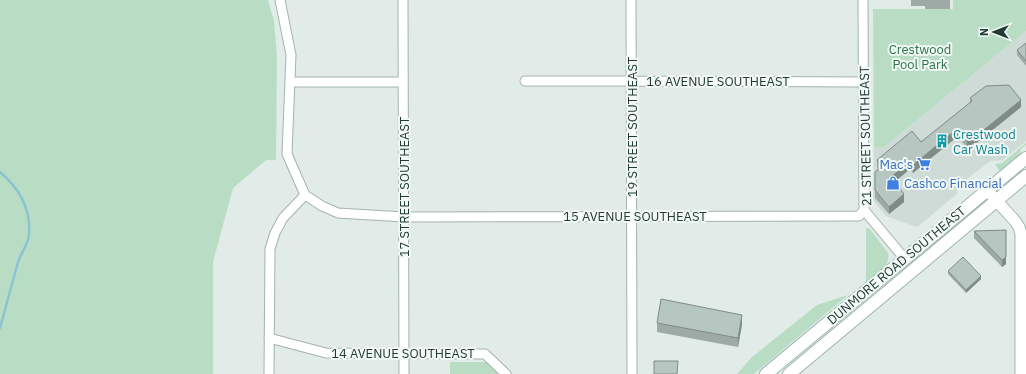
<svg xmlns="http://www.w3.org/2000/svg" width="1026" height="374" font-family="'IBM Plex Sans',sans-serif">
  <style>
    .built { fill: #cfdbd6 }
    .green { fill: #b9ddc4 }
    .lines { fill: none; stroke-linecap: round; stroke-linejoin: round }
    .stream { stroke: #88c4d1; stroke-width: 2.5 }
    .minor-casing { stroke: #a4b3ae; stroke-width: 11 }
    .tertiary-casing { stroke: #a4b3ae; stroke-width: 13 }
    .secondary-casing { stroke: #9fb7af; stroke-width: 14 }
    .minor { stroke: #fff; stroke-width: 9 }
    .tertiary { stroke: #fff; stroke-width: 11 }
    .secondary { stroke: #fff; stroke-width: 12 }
    .wall { fill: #9daaa5 }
    .shaded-wall { fill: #7f8b86 }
    .building { fill: #b6c6c0; stroke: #7f8b86 }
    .labels { text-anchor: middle; stroke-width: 4; stroke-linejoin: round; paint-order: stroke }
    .park-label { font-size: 13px; fill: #2b7348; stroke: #f1f8f5 }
    .street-label { font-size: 13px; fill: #213c35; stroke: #f1f8f5 }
    .culture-label { font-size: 13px; fill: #0d838f; stroke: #f1f8f5; text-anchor: start }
    .shop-label { font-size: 13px; fill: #366cbe; stroke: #f1f8f5; text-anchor: end }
  </style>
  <rect width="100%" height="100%" fill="#e1ebe7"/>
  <!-- built -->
  <path class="built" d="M 1026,31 L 1026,141 L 1003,160 L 990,161 L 957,187 L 957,194 L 917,227 L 886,216 L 873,200 L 874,147 L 884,147 Z"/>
  <!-- green -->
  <path class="green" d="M 0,0 L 268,0 L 274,21 L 277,57 L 276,160 L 266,160 L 233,188 L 213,262 L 213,374 L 0,374 Z
    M 953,0 L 1026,0 L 1026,31 L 884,147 L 874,147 L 873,9 L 953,9 Z
    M 1026,143 L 1026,145 L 1021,149 L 1019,156 L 1001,173 L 995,164 L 1002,163 Z
    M 868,228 L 870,229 L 888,253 C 891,267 876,275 866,284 L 866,229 Z
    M 848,295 L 754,374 L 737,374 L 752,357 L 817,305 Z
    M 450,362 L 487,362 L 498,374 L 450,374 Z"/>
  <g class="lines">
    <!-- stream -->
    <path class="stream" d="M 0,172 C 19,188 31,208 29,234 C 29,243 21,253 18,262 C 12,284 6,306 0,328"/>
    <!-- minor casing -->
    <g class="minor-casing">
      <path id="minor" d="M 280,0 L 291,55 L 287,154 L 305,195 L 322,206 L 338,213 L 404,217 L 859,216 L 864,210
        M 403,0 L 404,374
        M 631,0 L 632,374
        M 863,0 L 864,210 L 904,258
        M 525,81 L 632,81 L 863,82
        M 290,82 L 403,82
        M 269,338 L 326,353 L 485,354 L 506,374
        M 269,374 L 270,249 L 275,233 L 283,218 L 305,195"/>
    </g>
    <!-- tertiary casing -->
    <g class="tertiary-casing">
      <path id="tertiary" d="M 986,189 L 1015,221 L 1019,227 L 1021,234 L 1021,374"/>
    </g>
    <!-- secondary casing -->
    <g class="secondary-casing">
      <path id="secondary" d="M 766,374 L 1026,158
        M 789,374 L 1026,176"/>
    </g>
    <!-- minor -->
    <use href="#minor" class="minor"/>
    <!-- tertiary -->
    <use href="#tertiary" class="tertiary"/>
    <!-- secondary -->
    <use href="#secondary" class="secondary"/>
  </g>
  <!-- wall -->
  <path class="wall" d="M 911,0 L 950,0 L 950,9 L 925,9 L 925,6 L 911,6 Z
    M 1026,43 L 1026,66 L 1017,55 L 1017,50 Z
    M 970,98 L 1021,107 L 975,144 L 974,143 L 967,148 L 958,136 L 913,173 L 910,169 L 894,182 L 904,202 L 889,214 L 875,198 L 875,172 L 878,170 L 877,168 L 877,160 L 921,142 L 970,103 Z
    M 974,231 L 1006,264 L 1002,267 L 974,238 Z
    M 948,271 L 981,279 L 966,293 L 948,274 Z
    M 657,323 L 742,324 L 738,347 L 657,332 Z"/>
  <!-- shaded-wall -->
  <path class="shaded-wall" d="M 1021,100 L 1021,107 L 975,144 L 975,137 Z
    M 958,128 L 958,136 L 913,173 L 913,165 Z
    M 974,135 L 974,143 L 967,148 L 967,141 Z
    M 910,162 L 910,169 L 891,185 L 891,177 Z
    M 904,194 L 904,202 L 889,214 L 889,207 Z
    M 1006,257 L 1006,264 L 1002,267 L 1002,260 Z
    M 981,276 L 981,279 L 966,293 L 966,290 Z
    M 742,315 L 742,324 L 738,347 L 738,338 Z"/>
  <!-- building -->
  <path class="building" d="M 1026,43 L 1026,61 L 1017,50 Z
    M 1009,85 L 1021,100 L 975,137 L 974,135 L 967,141 L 958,128 L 913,165 L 910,162 L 891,177 L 904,194 L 889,207 L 875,190 L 875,172 L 882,167 L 877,160 L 912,131 L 921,142 L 972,101 L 970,98 L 986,86 Z
    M 1006,230 L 1006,257 L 1002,260 L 974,231 Z
    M 963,257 L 981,276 L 966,290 L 948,271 Z
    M 661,299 L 742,315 L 738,338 L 657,323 Z
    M 654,361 L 678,361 L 677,374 L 654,374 Z"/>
  <!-- icons -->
  <defs>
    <g id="building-bare" transform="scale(1.08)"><path d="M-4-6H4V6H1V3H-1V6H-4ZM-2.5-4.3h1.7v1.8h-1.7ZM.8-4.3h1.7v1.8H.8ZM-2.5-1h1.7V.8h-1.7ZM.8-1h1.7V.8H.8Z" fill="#0f9aa8" stroke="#f1f8f5" stroke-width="2.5" paint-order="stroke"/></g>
    <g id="supermarket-bare" transform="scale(1.08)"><path d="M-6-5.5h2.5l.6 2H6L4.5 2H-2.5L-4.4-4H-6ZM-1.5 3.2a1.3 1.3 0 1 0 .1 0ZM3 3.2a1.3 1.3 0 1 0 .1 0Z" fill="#3f7fe0" stroke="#f1f8f5" stroke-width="2.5" paint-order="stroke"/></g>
    <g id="shop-bare" transform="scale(1.08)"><path d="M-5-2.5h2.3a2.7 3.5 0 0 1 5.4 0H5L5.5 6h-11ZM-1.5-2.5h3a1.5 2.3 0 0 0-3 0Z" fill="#3f7fe0" stroke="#f1f8f5" stroke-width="2.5" paint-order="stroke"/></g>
  </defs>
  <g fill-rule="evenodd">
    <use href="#building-bare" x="942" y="141"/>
    <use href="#supermarket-bare" x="924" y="164"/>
    <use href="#shop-bare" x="893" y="183"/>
  </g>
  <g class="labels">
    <!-- park labels -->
    <g class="park-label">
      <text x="920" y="54">Crestwood<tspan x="920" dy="15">Pool Park</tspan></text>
    </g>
    <!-- street labels -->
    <g class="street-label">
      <text x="718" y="86">16 AVENUE SOUTHEAST</text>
      <text transform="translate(632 127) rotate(-90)" y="5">19 STREET SOUTHEAST</text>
      <text transform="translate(865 136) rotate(-91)" y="5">21 STREET SOUTHEAST</text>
      <text transform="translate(404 187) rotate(-90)" y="5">17 STREET SOUTHEAST</text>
      <text x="635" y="221">15 AVENUE SOUTHEAST</text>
      <text transform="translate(896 265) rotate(-40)" y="5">DUNMORE ROAD SOUTHEAST</text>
      <text x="403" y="358">14 AVENUE SOUTHEAST</text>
    </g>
    <!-- culture labels -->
    <g class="culture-label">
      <text x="953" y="139">Crestwood<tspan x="953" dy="15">Car Wash</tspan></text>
    </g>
    <!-- shop labels -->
    <g class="shop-label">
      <text x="913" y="169">Mac's</text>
      <text x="904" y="188" text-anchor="start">Cashco Financial</text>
    </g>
  </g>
  <!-- north arrow -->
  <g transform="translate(994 32) rotate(270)" stroke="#f1f8f5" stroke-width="3" paint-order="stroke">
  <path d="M0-3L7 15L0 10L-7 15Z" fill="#213c35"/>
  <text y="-6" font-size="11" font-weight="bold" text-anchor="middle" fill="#213c35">N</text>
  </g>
</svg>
